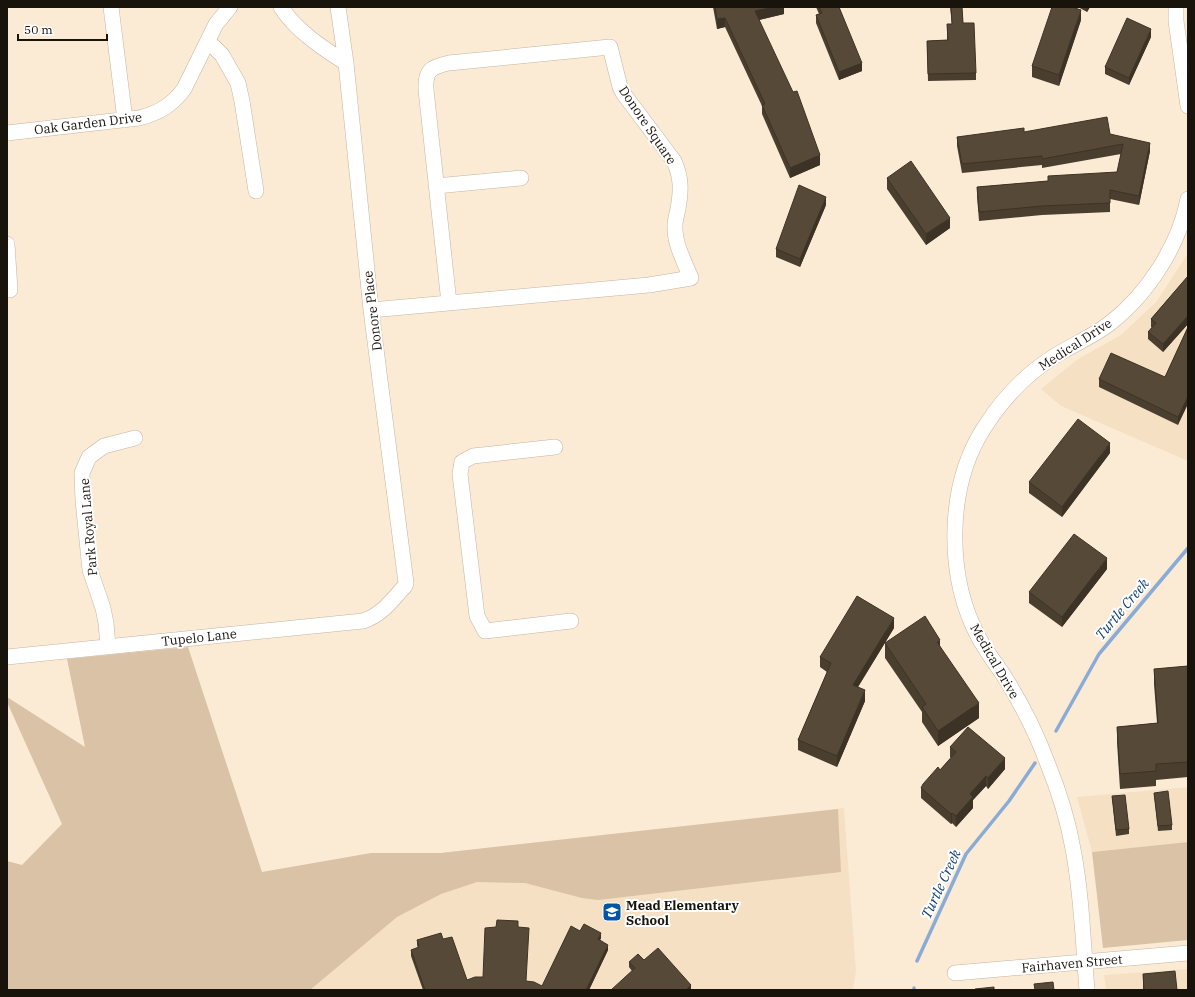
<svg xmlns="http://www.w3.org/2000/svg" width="1195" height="997" font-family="'IBM Plex Serif',serif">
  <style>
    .built { fill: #f5e0c4 }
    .green { fill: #d9c2a5 }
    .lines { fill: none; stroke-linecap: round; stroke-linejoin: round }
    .stream { stroke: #8aabd5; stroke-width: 3.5 }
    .minor-casing { stroke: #c4b4a0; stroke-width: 16 }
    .minor { stroke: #fff; stroke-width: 15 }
    .wall { fill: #4a3f2f }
    .shaded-wall { fill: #3c3326 }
    .building { fill: #564937; stroke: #3c3326 }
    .labels { text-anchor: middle; stroke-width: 4; stroke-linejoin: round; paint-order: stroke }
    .street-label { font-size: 13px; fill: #18130b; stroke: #fff }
    .poi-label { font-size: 13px; font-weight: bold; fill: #18130b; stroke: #fff; text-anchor: start }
    .water-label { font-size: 14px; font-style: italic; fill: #124074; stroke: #fff }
  </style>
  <rect width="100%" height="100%" fill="#fbebd5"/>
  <!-- built -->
  <path class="built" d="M 1188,253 L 1188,461 L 1061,406 L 1041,389 L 1078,359 L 1121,335 L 1157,301 Z
    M 1188,787 L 1188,842 L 1092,852 L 1077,797 Z
    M 844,808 L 856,971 L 853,990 L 284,990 L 441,853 Z
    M 1188,969 L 1188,990 L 1106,990 L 1104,975 Z"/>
  <!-- green -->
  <path class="green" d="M 188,647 L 262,872 L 371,853 L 441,853 L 838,809 L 841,872 L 598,900 L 582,898 L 525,883 L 477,882 L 441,894 L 397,917 L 310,990 L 7,990 L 7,861 L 22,865 L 62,824 L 7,702 L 7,697 L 85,747 L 67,659 Z
    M 1188,842 L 1188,940 L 1103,948 L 1092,852 Z"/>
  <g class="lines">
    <!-- stream -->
    <path class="stream" d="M 1056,731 L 1099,654 L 1188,548
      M 917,961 L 966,854 L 1009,801 L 1035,763
      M 914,988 L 914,990"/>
    <!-- minor casing -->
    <g class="minor-casing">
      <path id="minor" d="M 111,7 L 125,120
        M 281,7 C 295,30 324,49 346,63
        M 1176,7 L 1176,21 L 1188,106
        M 208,41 L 222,55 L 238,83 L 242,101 L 256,191
        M 7,133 L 139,118 C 159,113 172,105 184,89 L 216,24 L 230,7
        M 436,186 L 521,178
        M 7,244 L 10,290
        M 371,310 L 649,285 L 691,278 C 684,261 674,243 675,225 C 675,220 677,214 678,209 C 681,191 682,179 674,161 L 623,93 L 620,87 L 610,47 L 449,63 C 431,67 425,70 426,90 L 449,303
        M 555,447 L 473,456 L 462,462 L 460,474 L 477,616 L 485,631 L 571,621
        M 108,646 L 106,623 L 103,608 L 90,570 L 83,500 L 82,473 L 89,457 L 104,446 L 135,438
        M 7,657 L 363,621 C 382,615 392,600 405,586 L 406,583 L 371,310 L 346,63 L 338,7
        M 955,973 L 1188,953
        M 1087,990 C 1083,944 1082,895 1073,849 C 1068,820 1058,789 1047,762 C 1036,732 1021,703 1004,676 C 996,664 986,651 979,638 C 946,577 946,487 984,428 C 1003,398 1028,372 1058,354 C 1075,344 1093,336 1109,324 C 1147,295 1179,246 1188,199"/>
    </g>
    <!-- minor -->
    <use href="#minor" class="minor"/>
  </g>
  <!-- wall -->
  <path class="wall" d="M 713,7 L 784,7 L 784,14 L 759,20 L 820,165 L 790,178 L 762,114 L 762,106 L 725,27 L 717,29 Z
    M 816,7 L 839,7 L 862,71 L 839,80 L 816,23 L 816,15 L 819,14 Z
    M 950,7 L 962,7 L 963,23 L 976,73 L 976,80 L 928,81 L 927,41 L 947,40 L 947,24 L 952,24 Z
    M 1078,7 L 1090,7 L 1087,12 Z
    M 1081,20 L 1059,86 L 1032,77 L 1032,66 Z
    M 1151,37 L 1129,85 L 1105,74 L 1105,67 Z
    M 1024,132 L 1110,134 L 1150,151 L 1139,205 L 1110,199 L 1110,212 L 1042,215 L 979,221 L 977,196 L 977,187 L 1048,181 L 1117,172 L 1121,154 L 1042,168 L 1042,165 L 962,173 L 957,146 L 957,137 Z
    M 887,178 L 950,228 L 926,245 L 887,189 Z
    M 826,205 L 800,267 L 776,257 L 776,249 Z
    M 1188,276 L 1188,324 L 1163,352 L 1148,339 L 1148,332 L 1152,327 L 1151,327 L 1151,319 Z
    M 1188,327 L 1178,425 L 1099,387 L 1099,379 L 1165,377 Z
    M 1110,453 L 1062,517 L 1029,493 L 1029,482 Z
    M 1107,569 L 1062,627 L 1029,603 L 1029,592 Z
    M 894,628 L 858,687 L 865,701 L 837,767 L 798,750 L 798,740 L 827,672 L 820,667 L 820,657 Z
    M 885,643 L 940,646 L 979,718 L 938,746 L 922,722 L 922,712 L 885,658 Z
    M 1188,666 L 1188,777 L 1156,780 L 1156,786 L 1120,789 L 1117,742 L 1117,727 L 1157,723 L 1154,684 L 1154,669 Z
    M 950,747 L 1005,769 L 988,789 L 986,786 L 973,800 L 973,808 L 956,827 L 952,823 L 951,824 L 921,798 L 921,788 L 940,770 L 951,758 L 950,757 Z
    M 1154,793 L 1172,825 L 1172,830 L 1158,831 Z
    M 1112,796 L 1129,829 L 1129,834 L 1116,836 Z
    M 518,927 L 526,982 L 542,986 L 580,931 L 601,938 L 600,940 L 608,950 L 589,990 L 423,990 L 411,956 L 411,950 L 418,948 L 417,945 L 417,940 L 443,939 L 467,980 L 483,977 Z
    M 644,960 L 691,990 L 632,971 L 629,967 L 629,962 Z
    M 1143,974 L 1177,990 L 1143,990 Z"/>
  <!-- shaded-wall -->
  <path class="shaded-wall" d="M 774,7 L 784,7 L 784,14 L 755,21 L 755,11 Z
    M 1087,7 L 1090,7 L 1087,12 Z
    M 1081,10 L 1081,20 L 1059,86 L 1059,75 Z
    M 725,18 L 725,27 L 717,29 L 717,19 Z
    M 1151,29 L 1151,37 L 1129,85 L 1129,78 Z
    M 862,63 L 862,71 L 839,80 L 839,72 Z
    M 1150,143 L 1150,151 L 1139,205 L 1139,196 Z
    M 820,155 L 820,165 L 790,178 L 790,168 Z
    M 826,197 L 826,205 L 800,267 L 800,259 Z
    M 950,218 L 950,228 L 926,245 L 926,234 Z
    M 1188,316 L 1188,324 L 1163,352 L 1163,344 Z
    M 1188,396 L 1188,404 L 1178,425 L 1178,417 Z
    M 1110,443 L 1110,453 L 1062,517 L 1062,507 Z
    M 1107,558 L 1107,569 L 1062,627 L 1062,617 Z
    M 894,618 L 894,628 L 853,695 L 853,685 Z
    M 940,640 L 940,655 L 937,642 Z
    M 865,690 L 865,701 L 837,767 L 837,756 Z
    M 979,703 L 979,718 L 938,746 L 938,731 Z
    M 1005,758 L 1005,769 L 988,789 L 988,778 Z
    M 986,776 L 986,786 L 973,800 L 973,808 L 956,827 L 956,816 L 970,794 Z
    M 952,813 L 952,823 L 951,824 L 951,814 Z
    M 601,933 L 601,938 L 598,944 L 598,939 Z
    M 608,945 L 608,950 L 589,990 L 586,990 Z
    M 691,985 L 691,990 L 686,990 Z"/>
  <!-- building -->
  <path class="building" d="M 715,7 L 774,7 L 755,11 L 793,92 L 797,91 L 820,155 L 790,168 L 762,105 L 765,104 L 725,18 L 717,19 Z
    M 819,7 L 839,7 L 862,63 L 839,72 L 816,15 L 822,13 Z
    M 951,7 L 962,7 L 963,23 L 974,23 L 976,73 L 928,74 L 927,41 L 948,40 L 947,24 L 952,24 Z
    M 1052,7 L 1072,7 L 1081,10 L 1059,75 L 1032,66 Z
    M 1127,18 L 1151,29 L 1129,78 L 1105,67 Z
    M 1107,117 L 1110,134 L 1150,143 L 1139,196 L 1110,190 L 1110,203 L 1042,206 L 979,212 L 977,187 L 1048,181 L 1048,176 L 1117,172 L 1123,144 L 1042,159 L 1042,156 L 962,164 L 957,137 L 1024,128 L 1024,132 Z
    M 911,161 L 950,218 L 926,234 L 887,178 Z
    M 799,185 L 826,197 L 800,259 L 776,249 Z
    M 1188,276 L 1188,316 L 1163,344 L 1148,332 L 1156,323 L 1151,319 Z
    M 1188,327 L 1188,396 L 1178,417 L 1099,379 L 1111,353 L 1165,377 Z
    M 1078,419 L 1110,443 L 1062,507 L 1029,482 Z
    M 1074,534 L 1107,558 L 1062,617 L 1029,592 Z
    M 857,596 L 894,618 L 853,685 L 865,690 L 837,756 L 798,740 L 831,663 L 820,657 Z
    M 925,616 L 940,640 L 937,642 L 979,703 L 938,731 L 922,707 L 926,704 L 885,643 Z
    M 1188,666 L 1188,762 L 1156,764 L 1156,771 L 1120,774 L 1117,727 L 1158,723 L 1154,669 Z
    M 968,727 L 1005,758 L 988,778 L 986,776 L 970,794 L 973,797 L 956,816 L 952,813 L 951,814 L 921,788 L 923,784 L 938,767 L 940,770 L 956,752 L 950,747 Z
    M 1168,791 L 1172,825 L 1158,826 L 1154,793 Z
    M 1125,795 L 1129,829 L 1116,830 L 1112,796 Z
    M 497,920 L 518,921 L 518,927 L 529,928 L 526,981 L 534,982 L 542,986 L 571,926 L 580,931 L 584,924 L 601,933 L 598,939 L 608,945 L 586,990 L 425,990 L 411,950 L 419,947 L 417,940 L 441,933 L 443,939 L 452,937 L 467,980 L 475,977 L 483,977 L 485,928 L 496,927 Z
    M 658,948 L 691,985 L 686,990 L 611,990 L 635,968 L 629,962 L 638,954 L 644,960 Z
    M 1175,971 L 1177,990 L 1144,990 L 1143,974 Z
    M 1053,982 L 1054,990 L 1035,990 L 1034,984 Z
    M 994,987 L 994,990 L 975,990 L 975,989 Z"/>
  <!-- icons -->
  <defs>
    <g id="school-square" transform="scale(1)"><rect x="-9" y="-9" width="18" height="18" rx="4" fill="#0155a3" stroke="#fff"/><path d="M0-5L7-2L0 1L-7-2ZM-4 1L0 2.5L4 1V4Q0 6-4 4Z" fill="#fff"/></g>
  </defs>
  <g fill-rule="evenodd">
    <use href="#school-square" x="612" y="912"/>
  </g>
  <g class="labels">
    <!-- street labels -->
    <g class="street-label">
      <text transform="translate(88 123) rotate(-7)" y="5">Oak Garden Drive</text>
      <text transform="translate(648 125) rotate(56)" y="5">Donore Square</text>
      <text transform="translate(372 311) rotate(-97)" y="5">Donore Place</text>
      <text transform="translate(1075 344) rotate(-33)" y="5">Medical Drive</text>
      <text transform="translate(88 527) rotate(-95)" y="5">Park Royal Lane</text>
      <text transform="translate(199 637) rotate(-6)" y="5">Tupelo Lane</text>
      <text transform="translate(995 661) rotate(60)" y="5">Medical Drive</text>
      <text transform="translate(1072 963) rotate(-5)" y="5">Fairhaven Street</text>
    </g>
    <!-- poi labels -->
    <g class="poi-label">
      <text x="626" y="910">Mead Elementary<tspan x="626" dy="15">School</tspan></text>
    </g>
    <!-- water labels -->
    <g class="water-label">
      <text transform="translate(1122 609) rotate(-50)" y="5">Turtle Creek</text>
      <text transform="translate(941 884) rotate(-65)" y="5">Turtle Creek</text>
    </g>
  </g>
  <!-- border -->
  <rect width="1195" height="997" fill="none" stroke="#18130b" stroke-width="16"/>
  <!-- scale -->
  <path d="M18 34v6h89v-6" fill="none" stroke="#18130b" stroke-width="2"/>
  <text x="24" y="34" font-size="12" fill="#18130b" stroke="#ffffff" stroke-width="3" paint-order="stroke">50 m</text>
</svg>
